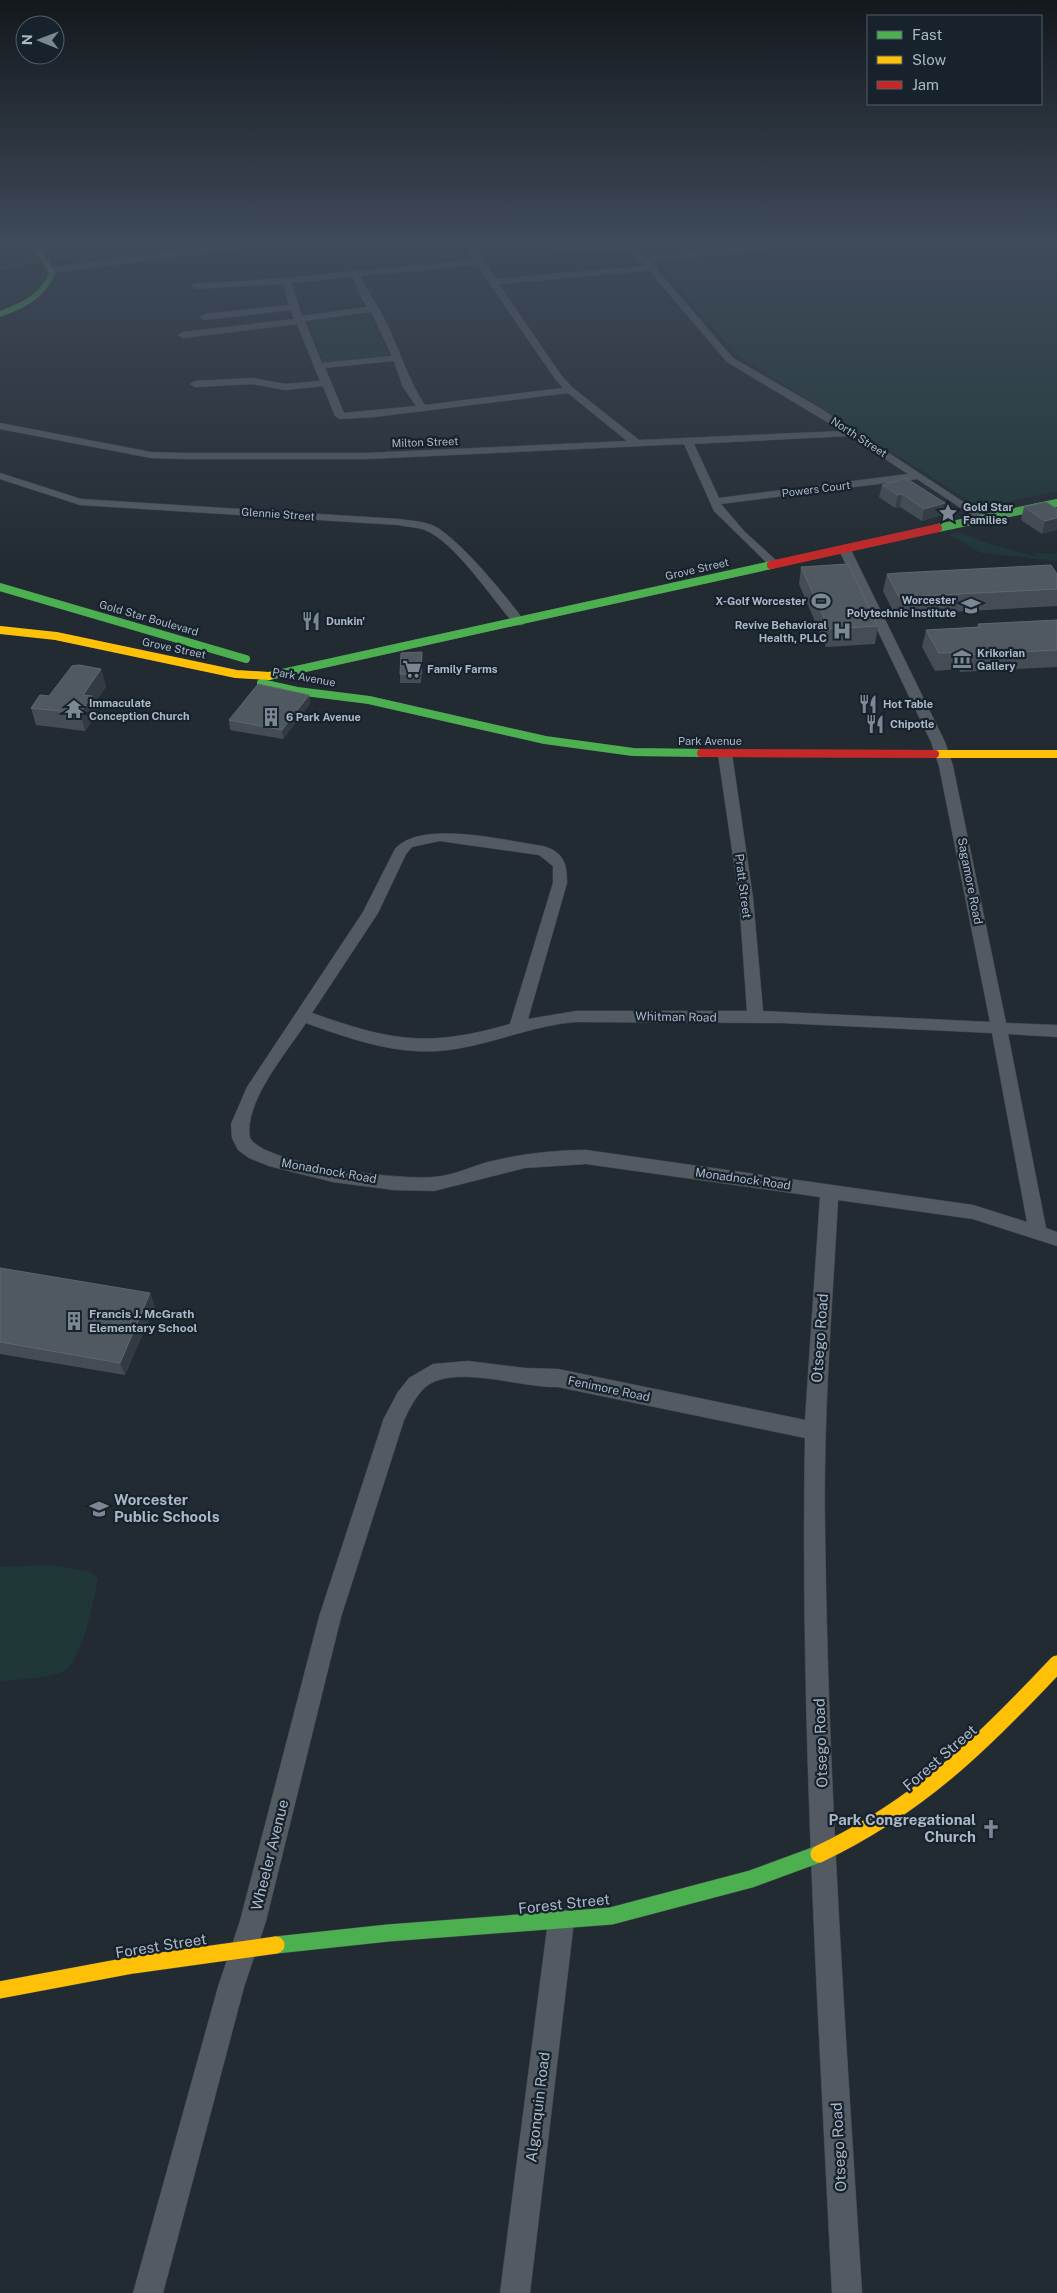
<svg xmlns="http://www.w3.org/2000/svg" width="1057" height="2293" font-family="'Public Sans',sans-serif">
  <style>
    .green { fill: #203738 }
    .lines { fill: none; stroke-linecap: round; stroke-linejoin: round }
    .street-casing { stroke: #40464c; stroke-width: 1 }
    .fast-far2-casing { stroke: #40464c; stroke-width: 6 }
    .fast-far1-casing { stroke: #40464c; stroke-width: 8 }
    .fast-casing { stroke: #40464c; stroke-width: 18 }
    .slow-far1-casing { stroke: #40464c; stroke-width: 8 }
    .slow-casing { stroke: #40464c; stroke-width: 18 }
    .jam-casing { stroke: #40464c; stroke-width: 8 }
    .street { fill: #535a61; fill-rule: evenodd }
    .fast-far2 { stroke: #4caf50; stroke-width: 5.5 }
    .fast-far1 { stroke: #4caf50; stroke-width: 8 }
    .fast { stroke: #4caf50; stroke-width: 17 }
    .slow-far1 { stroke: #ffc107; stroke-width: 8 }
    .slow { stroke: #ffc107; stroke-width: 17 }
    .jam { stroke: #c62828; stroke-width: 8 }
    .rail { stroke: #575d64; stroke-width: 2; stroke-dasharray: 2.5 2.5; stroke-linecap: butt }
    .fast-bridge-casing { stroke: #40464c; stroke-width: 6; stroke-linecap: butt }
    .fast-bridge { stroke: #4caf50; stroke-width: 5.5 }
    .wall { fill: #454c54 }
    .shaded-wall { fill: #333a41 }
    .building { fill: #505860; stroke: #5e6770 }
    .labels { text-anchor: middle; stroke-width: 4.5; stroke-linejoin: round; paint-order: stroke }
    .far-street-label { font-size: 11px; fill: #abb8c6; stroke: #17222d }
    .far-poi-label { font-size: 11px; font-weight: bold; fill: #abb8c6; stroke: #17222d; text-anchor: start }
    .street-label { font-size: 12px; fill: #abb8c6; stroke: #17222d }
    .poi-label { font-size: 12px; font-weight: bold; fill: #abb8c6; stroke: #17222d; text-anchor: start }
    .near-street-label { font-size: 15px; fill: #abb8c6; stroke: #17222d }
    .near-poi-label { font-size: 15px; font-weight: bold; fill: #abb8c6; stroke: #17222d; text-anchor: start }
  </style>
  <rect width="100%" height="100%" fill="#232b32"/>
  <!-- green -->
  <path class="green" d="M 818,246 L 1057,248 L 1057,491 L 981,508 L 737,355 L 658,264 Z
    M 368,312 L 389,352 L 388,355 L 324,363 L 306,319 Z
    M 958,532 L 984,542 L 1038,557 L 1034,553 L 1057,554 L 1057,561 L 981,553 L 948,534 Z
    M 53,1565 L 90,1572 L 98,1579 C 93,1600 83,1659 65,1670 C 53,1678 16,1680 0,1681 L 0,1567 Z"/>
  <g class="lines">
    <!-- street casing -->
    <g class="street-casing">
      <path id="street" d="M 244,243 L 268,243 L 264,245 L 52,273 L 48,270 L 52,267 Z
        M 463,243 L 471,243 L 496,279 L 646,266 L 630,251 L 570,251 L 516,245 L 512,243 L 570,247 L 632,247 L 647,257 L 781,243 L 808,243 L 804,245 L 651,262 L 733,358 L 820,408 L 988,518 L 983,521 L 979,520 L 917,479 L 721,504 L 744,531 L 778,562 L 778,566 L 770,566 L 714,511 L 684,444 L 366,459 L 185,459 L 151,458 L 0,429 L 0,423 L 151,452 L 185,453 L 366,453 L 627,441 L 568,393 L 374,417 L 340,419 L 335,416 L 323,386 L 285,390 L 252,384 L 195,387 L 190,384 L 195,381 L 252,378 L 285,384 L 320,381 L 297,324 L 183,338 L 178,335 L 183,332 L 294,319 L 291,310 L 204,320 L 200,317 L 204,314 L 289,305 L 283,284 L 196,289 L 192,286 L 193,284 L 286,278 L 474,260 ZM 477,265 L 555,379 L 563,388 L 425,405 C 408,380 400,351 387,324 C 379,307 368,294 361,276 ZM 649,271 L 727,362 L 842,431 L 639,440 L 573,388 L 561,375 L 499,284 ZM 353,277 L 360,295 L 367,307 L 302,316 L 291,283 ZM 371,312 L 392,356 L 322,363 L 305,321 ZM 394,361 L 403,387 L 416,406 L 344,413 L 325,368 ZM 850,436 L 908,474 L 719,498 L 694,444 Z
        M 941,243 L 1057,243 L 1057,247 L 945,245 Z
        M 0,473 L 81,499 L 399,519 C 411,521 425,521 436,527 C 462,542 507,597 525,622 L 523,625 L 515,625 C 493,600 455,542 425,530 C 417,527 408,527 399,525 L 80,505 L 0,479 Z
        M 844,545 L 850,548 L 945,742 L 953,766 L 1006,1023 L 1057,1025 L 1057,1037 L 1008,1034 L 1046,1228 L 1057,1232 L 1057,1246 L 973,1219 L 838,1200 C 832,1310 823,1419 825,1529 C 828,1784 846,2039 862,2293 L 832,2293 C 818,2008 800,1723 805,1438 L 558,1387 C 522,1388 458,1365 428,1385 C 417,1393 410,1408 404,1420 L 341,1617 L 266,1921 L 244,1987 L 163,2293 L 133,2293 L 218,1987 L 240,1921 L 319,1617 L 384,1418 L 398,1392 L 409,1378 L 433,1364 L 468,1361 L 525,1368 L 558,1369 L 805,1420 L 820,1197 L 586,1164 L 525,1168 L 434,1191 L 394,1190 L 333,1182 L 269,1166 L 249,1158 L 238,1150 L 232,1138 L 231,1124 L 247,1087 L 363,912 L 395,849 C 421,819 506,841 543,846 C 564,852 567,864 567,883 L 528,1019 L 576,1011 L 747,1011 L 739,898 L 718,754 L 725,750 L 732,754 L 753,898 L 763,1011 L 990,1022 L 939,766 L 931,742 L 838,548 ZM 440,841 L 539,855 L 553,866 L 553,883 L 510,1024 C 427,1048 392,1041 312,1013 L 378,913 L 406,854 L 412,847 ZM 576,1022 L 782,1023 L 992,1033 L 1027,1222 L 973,1205 L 586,1150 C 553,1150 520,1154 488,1162 C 470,1167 452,1176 433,1177 C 401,1180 266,1165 250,1138 C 243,1103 287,1052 306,1023 C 356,1041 407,1059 461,1048 C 500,1041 536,1025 576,1022 Z
        M 561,1908 L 570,1912 L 574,1921 L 530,2293 L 500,2293 L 548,1921 L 552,1912 Z"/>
    </g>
    <!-- fast-far2 casing -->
    <g class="fast-far2-casing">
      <path id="fast-far2" d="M 0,314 C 22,306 42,297 52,274 L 47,264"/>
    </g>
    <!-- fast-far1 casing -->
    <g class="fast-far1-casing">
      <path id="fast-far1" d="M 938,528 L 1057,503
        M 0,587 L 246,659
        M 269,676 L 771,565
        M 261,683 L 297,691 L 369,700 L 545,740 L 633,752 L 701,753"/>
    </g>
    <!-- fast casing -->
    <g class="fast-casing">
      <path id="fast" d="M 276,1945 L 388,1933 L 611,1916 L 751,1879 L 819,1854"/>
    </g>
    <!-- slow-far1 casing -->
    <g class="slow-far1-casing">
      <path id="slow-far1" d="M 0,630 L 56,636 L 236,674 L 269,676
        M 935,754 L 1057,754"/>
    </g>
    <!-- slow casing -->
    <g class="slow-casing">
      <path id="slow" d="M 819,1854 C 918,1807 983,1743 1057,1664
        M 0,1990 L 133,1965 L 276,1945"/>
    </g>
    <!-- jam casing -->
    <g class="jam-casing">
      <path id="jam" d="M 771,565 L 938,528
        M 701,753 L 935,754"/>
    </g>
    <!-- street -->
    <use href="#street" class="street"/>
    <!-- fast-far2 -->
    <use href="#fast-far2" class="fast-far2"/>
    <!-- fast-far1 -->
    <use href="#fast-far1" class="fast-far1"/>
    <!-- fast -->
    <use href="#fast" class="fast"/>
    <!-- slow-far1 -->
    <use href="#slow-far1" class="slow-far1"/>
    <!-- slow -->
    <use href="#slow" class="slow"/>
    <!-- jam -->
    <use href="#jam" class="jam"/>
    <!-- rail -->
    <path class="rail" d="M 0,268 L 136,243"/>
    <!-- fast-bridge casing -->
    <g class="fast-bridge-casing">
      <path id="fast-bridge" d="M 36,249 L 47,264"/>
    </g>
    <!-- fast-bridge -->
    <use href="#fast-bridge" class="fast-bridge"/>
  </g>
  <!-- wall -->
  <path class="wall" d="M 882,485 L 945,503 L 942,515 L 922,521 L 900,507 L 895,508 L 879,497 Z
    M 1024,507 L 1057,509 L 1042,534 L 1021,520 Z
    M 801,567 L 878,626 L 875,644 L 826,647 L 799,584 Z
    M 887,574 L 1057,574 L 1057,606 L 895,615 L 883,591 Z
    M 1057,620 L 1057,667 L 960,672 L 959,669 L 935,671 L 922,647 L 926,630 L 977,627 L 978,624 Z
    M 422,652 L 422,661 L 421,683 L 400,683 L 400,674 Z
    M 101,669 L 106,687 L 94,703 L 97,714 L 85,731 L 36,725 L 31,708 L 49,696 Z
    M 309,695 L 310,704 L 283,739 L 230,730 L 229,720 Z
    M 0,1268 L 155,1306 L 125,1375 L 0,1354 Z"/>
  <!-- shaded-wall -->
  <path class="shaded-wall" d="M 902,494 L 900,507 L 895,508 L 898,495 Z
    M 945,503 L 942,515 L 922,521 L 924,509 Z
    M 1057,518 L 1057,530 L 1042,534 L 1045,521 Z
    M 101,669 L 106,687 L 94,703 L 97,714 L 85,731 L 80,713 L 83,695 Z
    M 309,695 L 310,704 L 283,739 L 282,730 Z
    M 150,1293 L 155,1306 L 125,1375 L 120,1363 Z"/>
  <!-- building -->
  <path class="building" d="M 906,478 L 945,503 L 924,509 L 902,494 L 898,495 L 882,485 Z
    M 1046,502 L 1057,509 L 1057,518 L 1045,521 L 1024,507 Z
    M 848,564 L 878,626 L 829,629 L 801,567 Z
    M 1051,565 L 1057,574 L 1057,589 L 899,597 L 887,574 L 898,573 Z
    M 1057,620 L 1057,650 L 965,655 L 963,652 L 939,653 L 926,630 L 980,627 L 978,624 Z
    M 422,652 L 421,674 L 400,674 L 401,653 Z
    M 79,665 L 101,669 L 83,695 L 92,696 L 80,713 L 31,708 L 40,695 L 49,696 L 72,666 Z
    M 258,684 L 309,695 L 282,730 L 229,720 Z
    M 0,1268 L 150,1293 L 120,1363 L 0,1342 Z"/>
  <!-- sky -->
  <linearGradient id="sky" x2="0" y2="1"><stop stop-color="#13181c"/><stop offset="0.43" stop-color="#3f4a5a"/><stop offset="1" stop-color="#3f4a5a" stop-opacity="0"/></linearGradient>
  <rect width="1057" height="564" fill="url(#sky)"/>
  <!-- icons -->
  <defs>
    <g id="sight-bare" transform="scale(1.5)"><path d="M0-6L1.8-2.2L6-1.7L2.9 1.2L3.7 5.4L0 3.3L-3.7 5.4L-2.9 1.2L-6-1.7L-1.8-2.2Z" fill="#7b8792" stroke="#17222d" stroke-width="2.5" paint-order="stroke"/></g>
    <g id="stadium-bare" transform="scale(1.5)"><path d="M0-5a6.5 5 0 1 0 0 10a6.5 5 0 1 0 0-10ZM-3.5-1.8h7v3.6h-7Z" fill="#7b8792" stroke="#17222d" stroke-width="2.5" paint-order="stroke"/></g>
    <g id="university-bare" transform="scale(1.5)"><path d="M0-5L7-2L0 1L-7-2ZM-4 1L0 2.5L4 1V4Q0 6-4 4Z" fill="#7b8792" stroke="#17222d" stroke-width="2.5" paint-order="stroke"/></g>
    <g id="restaurant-bare" transform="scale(1.5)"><path d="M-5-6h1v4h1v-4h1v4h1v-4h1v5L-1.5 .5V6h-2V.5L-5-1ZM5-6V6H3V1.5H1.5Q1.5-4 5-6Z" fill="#7b8792" stroke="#17222d" stroke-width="2.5" paint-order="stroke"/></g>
    <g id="hospital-bare" transform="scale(1.5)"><path d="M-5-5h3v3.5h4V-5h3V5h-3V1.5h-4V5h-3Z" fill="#7b8792" stroke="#17222d" stroke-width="2.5" paint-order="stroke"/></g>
    <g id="museum-bare" transform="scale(1.5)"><path d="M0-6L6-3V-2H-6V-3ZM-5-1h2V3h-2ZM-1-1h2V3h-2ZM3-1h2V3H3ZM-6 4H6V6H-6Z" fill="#7b8792" stroke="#17222d" stroke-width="2.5" paint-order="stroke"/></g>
    <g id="supermarket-bare" transform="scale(1.5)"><path d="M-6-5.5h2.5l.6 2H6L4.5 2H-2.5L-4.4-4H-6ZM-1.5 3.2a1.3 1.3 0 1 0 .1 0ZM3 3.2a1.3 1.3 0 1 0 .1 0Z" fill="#7b8792" stroke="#17222d" stroke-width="2.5" paint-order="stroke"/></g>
    <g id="temple-bare" transform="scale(1.5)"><path d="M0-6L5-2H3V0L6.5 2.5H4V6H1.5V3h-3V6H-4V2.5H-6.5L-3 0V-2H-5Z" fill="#7b8792" stroke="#17222d" stroke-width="2.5" paint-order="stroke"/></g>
    <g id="building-bare" transform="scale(1.5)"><path d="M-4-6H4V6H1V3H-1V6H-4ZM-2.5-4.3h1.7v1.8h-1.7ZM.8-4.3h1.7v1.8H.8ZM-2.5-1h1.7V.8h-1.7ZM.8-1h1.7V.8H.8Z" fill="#7b8792" stroke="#17222d" stroke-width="2.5" paint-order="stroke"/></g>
    <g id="school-bare" transform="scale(1.5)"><path d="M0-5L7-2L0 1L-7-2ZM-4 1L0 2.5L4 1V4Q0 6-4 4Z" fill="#7b8792" stroke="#17222d" stroke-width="2.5" paint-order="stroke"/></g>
    <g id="church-bare" transform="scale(1.5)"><path d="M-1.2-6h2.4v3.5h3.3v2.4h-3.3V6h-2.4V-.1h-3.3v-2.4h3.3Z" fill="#7b8792" stroke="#17222d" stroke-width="2.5" paint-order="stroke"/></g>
  </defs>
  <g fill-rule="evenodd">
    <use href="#sight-bare" x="948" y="513"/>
    <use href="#stadium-bare" x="821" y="601"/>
    <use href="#university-bare" x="971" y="606"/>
    <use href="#restaurant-bare" x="311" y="621"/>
    <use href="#hospital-bare" x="842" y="631"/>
    <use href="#museum-bare" x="962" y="659"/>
    <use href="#supermarket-bare" x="412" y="669"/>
    <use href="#restaurant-bare" x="868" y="704"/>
    <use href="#temple-bare" x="74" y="709"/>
    <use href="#building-bare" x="271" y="717"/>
    <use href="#restaurant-bare" x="875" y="724"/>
    <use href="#building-bare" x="74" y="1321"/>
    <use href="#school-bare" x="99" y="1509"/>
    <use href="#church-bare" x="991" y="1829"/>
  </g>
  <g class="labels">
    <!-- far-street labels -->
    <g class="far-street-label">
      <text transform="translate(859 437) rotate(33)" y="4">North Street</text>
      <text transform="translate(425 442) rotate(-2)" y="4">Milton Street</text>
      <text transform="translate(816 489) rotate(-7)" y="4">Powers Court</text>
      <text transform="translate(278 514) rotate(4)" y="4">Glennie Street</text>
      <text transform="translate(697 569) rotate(-13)" y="4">Grove Street</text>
      <text transform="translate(149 618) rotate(16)" y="4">Gold Star Boulevard</text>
      <text transform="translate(174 648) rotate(12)" y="4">Grove Street</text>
      <text transform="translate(304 677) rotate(10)" y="4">Park Avenue</text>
      <text x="710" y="745">Park Avenue</text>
    </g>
    <!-- far-poi labels -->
    <g class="far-poi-label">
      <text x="963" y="511">Gold Star<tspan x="963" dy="13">Families</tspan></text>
      <text x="956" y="604" text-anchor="end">Worcester<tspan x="956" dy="13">Polytechnic Institute</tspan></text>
      <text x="806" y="605" text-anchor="end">X-Golf Worcester</text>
      <text x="326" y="625">Dunkin'</text>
      <text x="827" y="629" text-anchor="end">Revive Behavioral<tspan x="827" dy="13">Health, PLLC</tspan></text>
      <text x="977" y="657">Krikorian<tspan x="977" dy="13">Gallery</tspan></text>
      <text x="427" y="673">Family Farms</text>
      <text x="89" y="707">Immaculate<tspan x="89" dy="13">Conception Church</tspan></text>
      <text x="883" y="708">Hot Table</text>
      <text x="286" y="721">6 Park Avenue</text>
      <text x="890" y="728">Chipotle</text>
    </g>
    <!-- street labels -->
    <g class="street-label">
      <text transform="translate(970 881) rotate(79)" y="4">Sagamore Road</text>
      <text transform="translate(743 886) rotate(83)" y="4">Pratt Street</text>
      <text transform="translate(676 1017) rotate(1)" y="4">Whitman Road</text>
      <text transform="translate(329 1171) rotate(10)" y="4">Monadnock Road</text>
      <text transform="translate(743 1179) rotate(8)" y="4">Monadnock Road</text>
      <text transform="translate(609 1389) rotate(12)" y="4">Fenimore Road</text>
    </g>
    <!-- poi labels -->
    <g class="poi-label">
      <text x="89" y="1318">Francis J. McGrath<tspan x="89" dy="14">Elementary School</tspan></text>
    </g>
    <!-- near-street labels -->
    <g class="near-street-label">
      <text transform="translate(820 1338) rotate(-86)" y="5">Otsego Road</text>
      <text transform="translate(821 1743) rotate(-92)" y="5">Otsego Road</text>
      <text transform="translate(940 1758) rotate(-41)" y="5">Forest Street</text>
      <text transform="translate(270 1855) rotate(-76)" y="5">Wheeler Avenue</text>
      <text transform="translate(564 1904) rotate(-6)" y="5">Forest Street</text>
      <text transform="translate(161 1946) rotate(-9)" y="5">Forest Street</text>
      <text transform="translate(538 2107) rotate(-83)" y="5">Algonquin Road</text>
      <text transform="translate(839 2147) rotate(-93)" y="5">Otsego Road</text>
    </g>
    <!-- near-poi labels -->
    <g class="near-poi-label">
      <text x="114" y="1505">Worcester<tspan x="114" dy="17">Public Schools</tspan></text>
      <text x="976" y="1825" text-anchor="end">Park Congregational<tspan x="976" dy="17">Church</tspan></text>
    </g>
  </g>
  <!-- legend -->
  <rect x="867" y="15" width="175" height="90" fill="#17222d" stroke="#525e6a"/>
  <rect x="877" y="31" width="25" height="8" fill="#4caf50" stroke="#525e6a"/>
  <text x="912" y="40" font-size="15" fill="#abb8c6">Fast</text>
  <rect x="877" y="56" width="25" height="8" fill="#ffc107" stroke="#525e6a"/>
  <text x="912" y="65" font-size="15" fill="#abb8c6">Slow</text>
  <rect x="877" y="81" width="25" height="8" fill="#c62828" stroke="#525e6a"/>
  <text x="912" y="90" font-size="15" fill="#abb8c6">Jam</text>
  <!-- north arrow -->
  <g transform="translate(40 40) rotate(271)"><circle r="24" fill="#17222d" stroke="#525e6a"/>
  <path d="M0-4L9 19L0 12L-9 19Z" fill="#7b8792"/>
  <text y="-8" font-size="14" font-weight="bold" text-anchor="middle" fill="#abb8c6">N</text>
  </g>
</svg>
